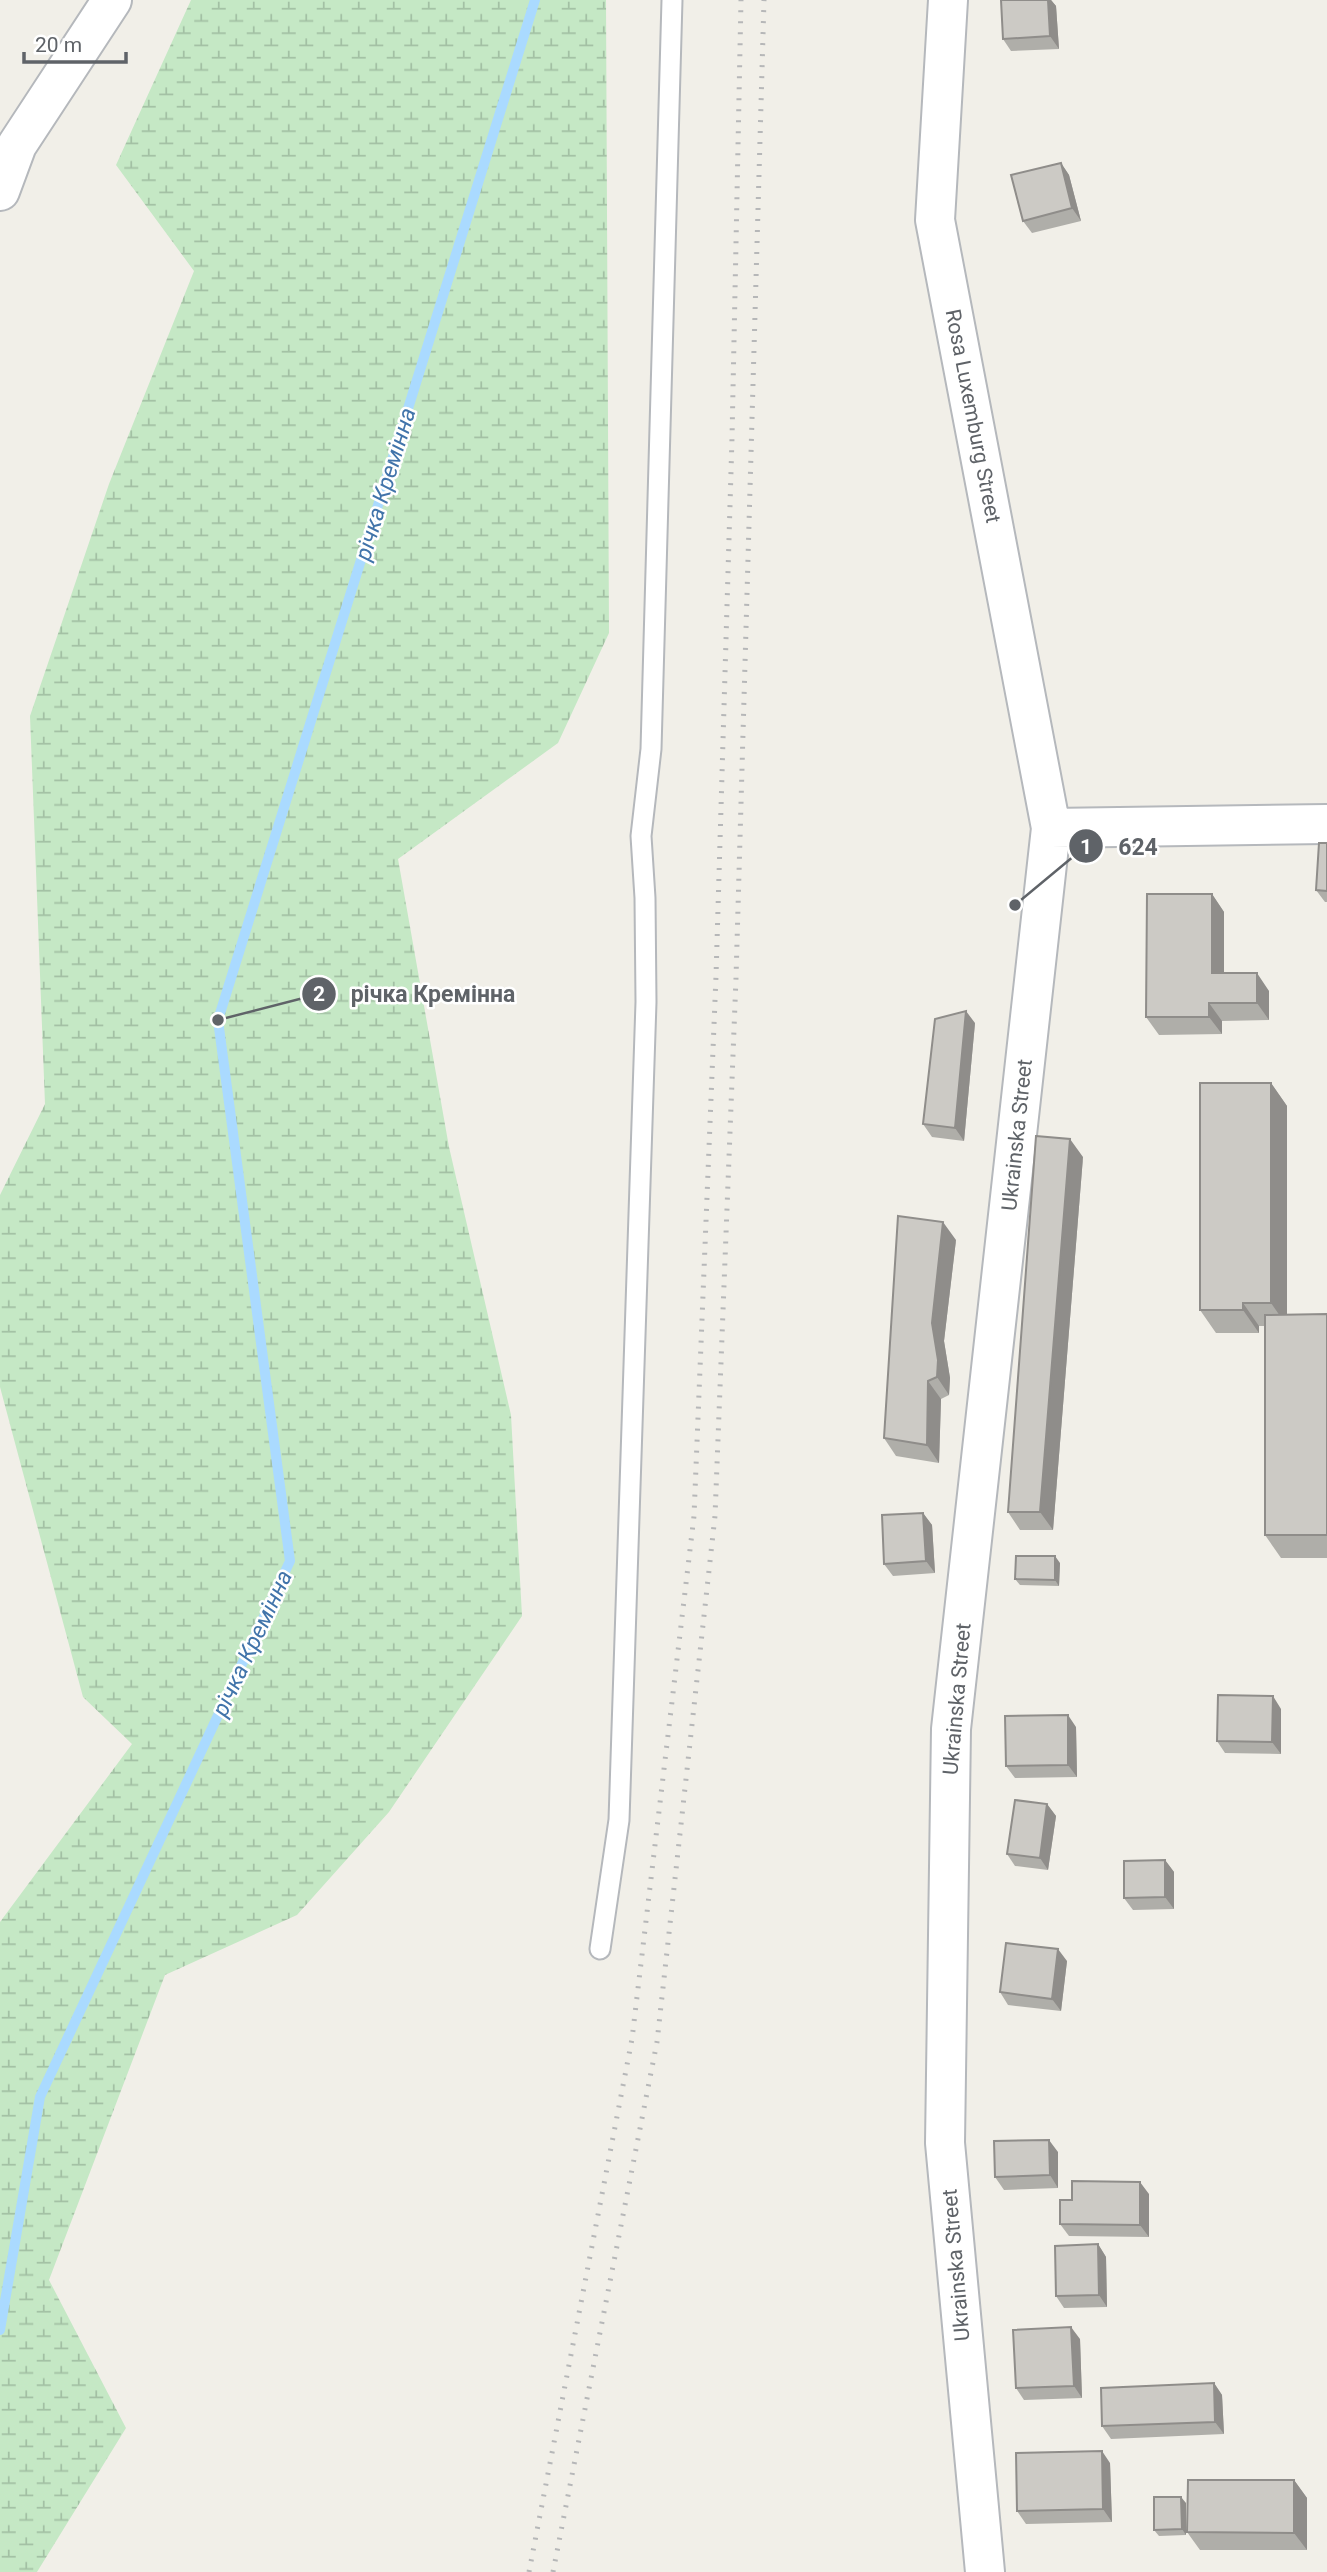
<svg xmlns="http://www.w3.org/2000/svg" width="1327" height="2572" font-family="Roboto,sans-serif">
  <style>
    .wetland { fill: url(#wetland-marsh) }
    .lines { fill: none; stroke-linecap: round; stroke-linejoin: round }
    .stream { stroke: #aadaff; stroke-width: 10 }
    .service-casing { stroke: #b5b8bc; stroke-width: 23 }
    .minor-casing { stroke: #b5b8bc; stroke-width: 42 }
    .service { stroke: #fff; stroke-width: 19 }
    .minor { stroke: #fff; stroke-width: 38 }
    .rail { stroke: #b6b7b8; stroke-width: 5; stroke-dasharray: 2 9; stroke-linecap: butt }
    .wall { fill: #afaea9 }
    .shaded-wall { fill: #8f8d8a }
    .building { fill: #cccac5; stroke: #8f8d8a; stroke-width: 2 }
    .labels { text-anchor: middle; stroke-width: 5; stroke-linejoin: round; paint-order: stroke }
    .street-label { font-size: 21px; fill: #5f6368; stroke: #fff }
    .water-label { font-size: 23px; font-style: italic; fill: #4174aa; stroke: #fff }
    .leader { fill: none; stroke: #5f6368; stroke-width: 2.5 }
    .callout-dot { fill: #5f6368; stroke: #fff; stroke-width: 2.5 }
    .mark-label { font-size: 21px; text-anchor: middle; font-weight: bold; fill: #fff }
    .callout-label { font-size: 23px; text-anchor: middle; font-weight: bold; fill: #5f6368; stroke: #fff; stroke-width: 5; stroke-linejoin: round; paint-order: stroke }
  </style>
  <defs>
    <pattern id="wetland-marsh" width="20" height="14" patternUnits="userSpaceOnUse" patternTransform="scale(1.75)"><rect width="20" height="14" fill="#c5e8c5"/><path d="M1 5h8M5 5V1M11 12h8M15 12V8" fill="none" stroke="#a3c0a4"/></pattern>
  </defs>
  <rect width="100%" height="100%" fill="#f1efe8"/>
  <!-- wetland -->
  <path class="wetland" d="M 191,0 L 606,0 L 609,633 L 558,743 L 398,859 L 449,1147 L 511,1415 L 522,1616 L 389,1812 L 297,1915 L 165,1975 L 49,2280 L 126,2428 L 37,2572 L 0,2572 L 0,1922 L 132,1744 L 83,1697 L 0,1387 L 0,1195 L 45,1104 L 30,716 L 109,484 L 194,271 L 116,165 Z"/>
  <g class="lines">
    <!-- stream -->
    <path class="stream" d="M 0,2330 L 40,2097 L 290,1561 L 218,1020 L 535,0"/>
    <!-- service casing -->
    <g class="service-casing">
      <path id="service" d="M 600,1949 L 619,1820 L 646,1002 L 645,898 L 641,836 L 651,749 L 672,0"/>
    </g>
    <!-- minor casing -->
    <g class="minor-casing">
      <path id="minor" d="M 948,0 L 935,220 L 1051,828 L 951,1729 L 945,2143 L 985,2572
        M 0,191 L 17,145 L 112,0
        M 1051,828 L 1327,824"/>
    </g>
    <!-- service -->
    <use href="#service" class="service"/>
    <!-- minor -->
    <use href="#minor" class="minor"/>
    <!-- rail -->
    <path class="rail" d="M 529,2572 L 632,2039 L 694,1516 L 716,976 L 732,438 L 741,0
      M 553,2572 L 657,2042 L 715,1516 L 736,978 L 764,0"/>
  </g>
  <!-- wall -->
  <path class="wall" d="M 1001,0 L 1051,0 L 1056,6 L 1059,49 L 1011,51 L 1003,39 Z
    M 1061,163 L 1069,175 L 1081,221 L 1032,233 L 1023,221 Z
    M 1327,843 L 1327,902 L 1325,902 L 1316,890 Z
    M 1212,894 L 1224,912 L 1224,973 L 1269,991 L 1269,1020 L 1222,1021 L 1222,1034 L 1159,1035 L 1146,1017 Z
    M 975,1023 L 964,1141 L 932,1137 L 923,1124 Z
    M 1271,1083 L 1287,1106 L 1287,1315 L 1327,1314 L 1327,1558 L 1281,1558 L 1265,1535 L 1265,1326 L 1259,1326 L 1259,1333 L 1216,1333 L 1200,1310 Z
    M 1083,1157 L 1053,1530 L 1020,1530 L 1008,1512 Z
    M 956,1240 L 944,1341 L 950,1378 L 949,1395 L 941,1399 L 939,1463 L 896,1456 L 884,1438 Z
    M 923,1513 L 932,1525 L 935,1573 L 893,1576 L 884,1564 Z
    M 1060,1563 L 1059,1586 L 1020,1585 L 1015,1579 Z
    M 1281,1709 L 1281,1754 L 1225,1753 L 1217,1741 Z
    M 1076,1727 L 1077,1777 L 1015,1778 L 1006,1766 Z
    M 1047,1804 L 1056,1816 L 1048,1870 L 1015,1866 L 1007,1854 Z
    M 1165,1860 L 1174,1872 L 1174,1909 L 1133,1910 L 1124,1898 Z
    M 1067,1961 L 1061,2011 L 1008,2005 L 1000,1992 Z
    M 1058,2152 L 1058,2188 L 1004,2190 L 995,2177 Z
    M 1149,2194 L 1149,2237 L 1069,2236 L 1060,2224 L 1072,2200 Z
    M 1098,2244 L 1106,2257 L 1107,2307 L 1064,2308 L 1056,2296 Z
    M 1080,2339 L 1082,2398 L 1024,2400 L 1016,2388 Z
    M 1214,2383 L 1222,2395 L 1224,2434 L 1111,2439 L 1102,2426 Z
    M 1110,2463 L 1112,2522 L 1026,2524 L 1017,2511 Z
    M 1294,2480 L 1307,2498 L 1307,2550 L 1200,2550 L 1187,2532 Z
    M 1186,2503 L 1186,2535 L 1159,2536 L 1154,2530 Z"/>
  <!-- shaded-wall -->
  <path class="shaded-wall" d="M 1048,0 L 1051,0 L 1056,6 L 1059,49 L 1050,36 Z
    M 1061,163 L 1069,175 L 1081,221 L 1072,208 Z
    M 1212,894 L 1224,912 L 1224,991 L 1212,973 Z
    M 1257,973 L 1269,991 L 1269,1020 L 1257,1003 Z
    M 1209,1003 L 1222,1021 L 1222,1034 L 1209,1017 Z
    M 966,1011 L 975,1023 L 964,1141 L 955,1128 Z
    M 1271,1083 L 1287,1106 L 1287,1326 L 1271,1303 Z
    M 1070,1139 L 1083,1157 L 1053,1530 L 1040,1512 Z
    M 943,1222 L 956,1240 L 944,1341 L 950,1378 L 949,1395 L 937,1377 L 932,1323 Z
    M 1243,1303 L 1259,1326 L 1259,1333 L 1243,1310 Z
    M 928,1381 L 941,1399 L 939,1463 L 927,1445 Z
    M 923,1513 L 932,1525 L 935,1573 L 926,1561 Z
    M 1055,1556 L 1060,1563 L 1059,1586 L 1055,1580 Z
    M 1273,1696 L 1281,1709 L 1281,1754 L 1272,1742 Z
    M 1068,1715 L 1076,1727 L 1077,1777 L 1068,1765 Z
    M 1047,1804 L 1056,1816 L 1048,1870 L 1040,1858 Z
    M 1165,1860 L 1174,1872 L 1174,1909 L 1165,1897 Z
    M 1058,1949 L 1067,1961 L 1061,2011 L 1052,1999 Z
    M 1049,2140 L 1058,2152 L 1058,2188 L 1050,2175 Z
    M 1140,2182 L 1149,2194 L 1149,2237 L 1140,2225 Z
    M 1098,2244 L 1106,2257 L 1107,2307 L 1099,2295 Z
    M 1071,2327 L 1080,2339 L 1082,2398 L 1074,2386 Z
    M 1214,2383 L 1222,2395 L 1224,2434 L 1215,2422 Z
    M 1102,2451 L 1110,2463 L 1112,2522 L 1103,2509 Z
    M 1294,2480 L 1307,2498 L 1307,2550 L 1294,2533 Z
    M 1181,2497 L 1186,2503 L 1186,2535 L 1182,2529 Z"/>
  <!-- building -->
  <path class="building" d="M 1001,0 L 1048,0 L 1050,36 L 1003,39 Z
    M 1061,163 L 1072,208 L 1023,221 L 1011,175 Z
    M 1319,843 L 1327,843 L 1327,891 L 1316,890 Z
    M 1147,894 L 1212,894 L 1212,973 L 1257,973 L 1257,1003 L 1209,1003 L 1209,1017 L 1146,1017 Z
    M 966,1011 L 955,1128 L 923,1124 L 935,1019 Z
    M 1200,1083 L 1271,1083 L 1271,1303 L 1243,1303 L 1243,1310 L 1200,1310 Z
    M 1036,1136 L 1070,1139 L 1040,1512 L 1008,1512 Z
    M 898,1216 L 943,1222 L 932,1323 L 938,1360 L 937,1377 L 928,1381 L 927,1445 L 884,1438 Z
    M 1327,1314 L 1327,1535 L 1265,1535 L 1265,1315 Z
    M 923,1513 L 926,1561 L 884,1564 L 882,1515 Z
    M 1016,1556 L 1055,1556 L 1055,1580 L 1015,1579 Z
    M 1218,1695 L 1273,1696 L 1272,1742 L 1217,1741 Z
    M 1068,1715 L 1068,1765 L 1006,1766 L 1005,1716 Z
    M 1015,1800 L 1047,1804 L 1040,1858 L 1007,1854 Z
    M 1165,1860 L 1165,1897 L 1124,1898 L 1124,1861 Z
    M 1006,1943 L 1058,1949 L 1052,1999 L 1000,1992 Z
    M 1049,2140 L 1050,2175 L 995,2177 L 994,2141 Z
    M 1072,2181 L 1140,2182 L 1140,2225 L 1060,2224 L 1060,2200 L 1072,2200 Z
    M 1098,2244 L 1099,2295 L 1056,2296 L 1055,2246 Z
    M 1071,2327 L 1074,2386 L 1016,2388 L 1013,2330 Z
    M 1214,2383 L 1215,2422 L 1102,2426 L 1101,2388 Z
    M 1102,2451 L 1103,2509 L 1017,2511 L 1016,2453 Z
    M 1188,2480 L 1294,2480 L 1294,2533 L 1187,2532 Z
    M 1154,2497 L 1181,2497 L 1182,2529 L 1154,2530 Z"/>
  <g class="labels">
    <!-- street labels -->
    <g class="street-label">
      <text transform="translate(973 416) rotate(79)" y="7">Rosa Luxemburg Street</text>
      <text transform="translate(1017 1135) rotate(-84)" y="7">Ukrainska Street</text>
      <text transform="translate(957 1699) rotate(-85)" y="7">Ukrainska Street</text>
      <text transform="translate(956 2265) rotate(-95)" y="7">Ukrainska Street</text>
    </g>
    <!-- water labels -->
    <g class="water-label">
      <text transform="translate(385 484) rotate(-73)" y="8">річка Кремінна</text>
      <text transform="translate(252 1643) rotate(-65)" y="8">річка Кремінна</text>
    </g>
  </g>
  <!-- callouts -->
  <path class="leader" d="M1015 905L1086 846M218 1020L319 994"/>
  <g class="callout-dot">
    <circle cx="1015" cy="905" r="7"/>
    <circle cx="218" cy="1020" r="7"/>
    <circle cx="1086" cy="846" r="18"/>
    <circle cx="319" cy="994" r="18"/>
  </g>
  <g class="mark-label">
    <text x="1086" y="854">1</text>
    <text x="319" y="1001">2</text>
  </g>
  <g class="callout-label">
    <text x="1138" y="855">624</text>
    <text x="433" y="1002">річка Кремінна</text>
  </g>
  <!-- scale -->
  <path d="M24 52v10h102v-10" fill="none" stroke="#5f6368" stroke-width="3.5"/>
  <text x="35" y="52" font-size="21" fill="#5f6368" stroke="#ffffff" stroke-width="5" paint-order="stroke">20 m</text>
</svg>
